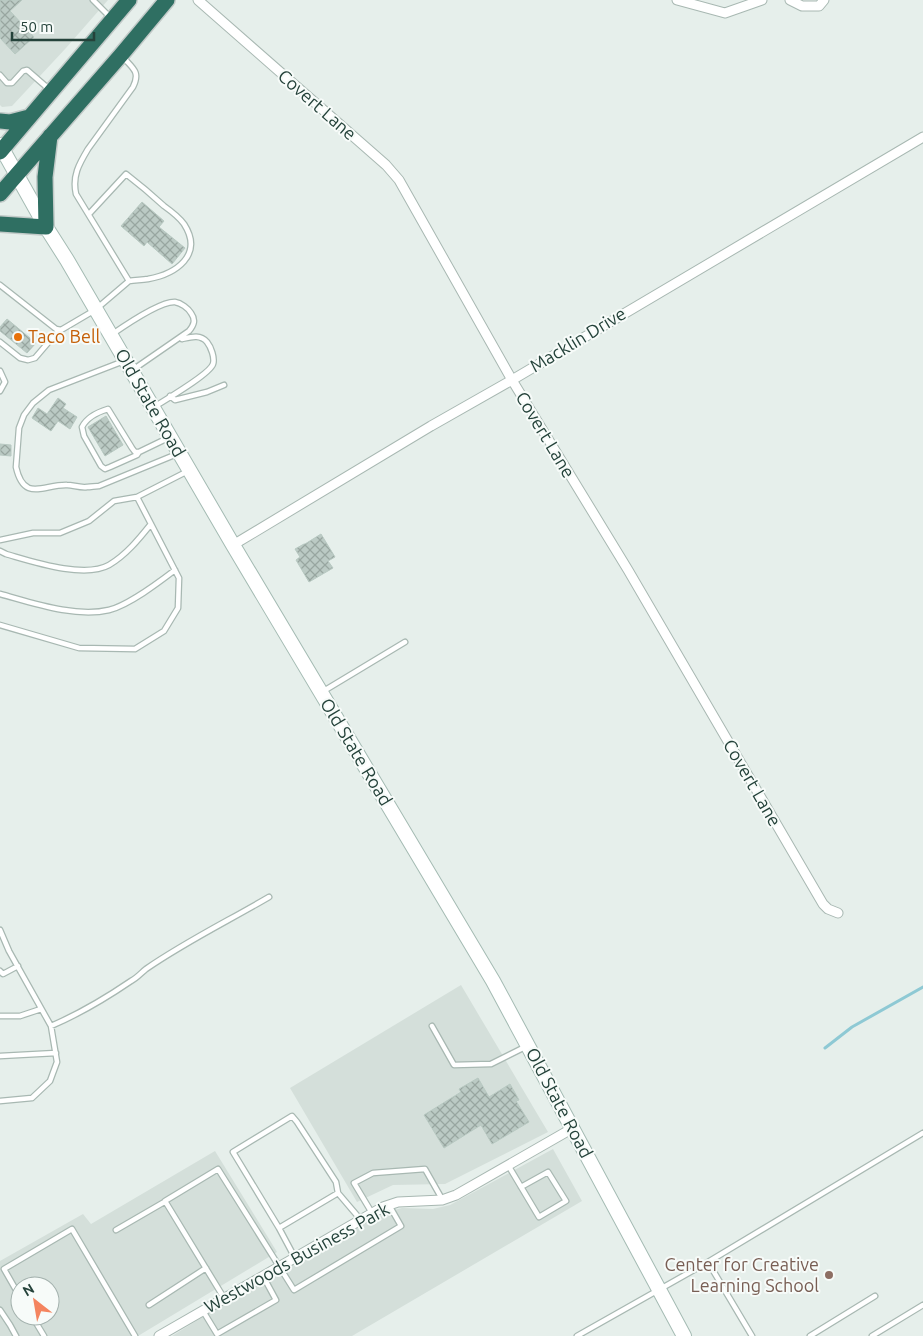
<svg xmlns="http://www.w3.org/2000/svg" width="923" height="1336" font-family="Ubuntu,sans-serif">
  <style>
    .built { fill: #d4dfda; fill-rule: evenodd }
    .lines { fill: none; stroke-linecap: round; stroke-linejoin: round }
    .stream { stroke: #8ec9d4; stroke-width: 3 }
    .building { fill: url(#building-cross-hatch); stroke: #b8c9c2 }
    .lane-casing { stroke: #a8b8b2; stroke-width: 7 }
    .street-casing { stroke: #a8b8b2; stroke-width: 11 }
    .secondary-casing { stroke: #a4bbb3; stroke-width: 16 }
    .highway-casing { stroke: #c2cac8; stroke-width: 18 }
    .lane { stroke: #fff; stroke-width: 4.5 }
    .street { stroke: #fff; stroke-width: 9 }
    .secondary { stroke: #fff; stroke-width: 14 }
    .highway { stroke: #2f6f62; stroke-width: 15 }
    .food-dot { fill: #e8710a; stroke: #f7fbf9; stroke-width: 2 }
    .education-dot { fill: #8d6e63; stroke: #f7fbf9; stroke-width: 2 }
    .labels { text-anchor: middle; stroke-width: 4; stroke-linejoin: round; paint-order: stroke }
    .street-label { font-size: 18px; fill: #24423a; stroke: #f7fbf9 }
    .food-label { font-size: 18px; fill: #c56008; stroke: #f7fbf9; text-anchor: start }
    .education-label { font-size: 18px; fill: #785e54; stroke: #f7fbf9; text-anchor: end }
  </style>
  <defs>
    <pattern id="building-cross-hatch" width="8" height="8" patternUnits="userSpaceOnUse" patternTransform="scale(1.25)"><rect width="8" height="8" fill="#bbcac4"/><path d="M0 0l8 8M0 8l8-8" fill="none" stroke="#98a6a0"/></pattern>
  </defs>
  <rect width="100%" height="100%" fill="#e6efeb"/>
  <!-- built -->
  <path class="built" d="M 0,0 L 108,0 L 66,48 L 12,106 L 2,107 L 0,105 Z
    M 461,985 L 548,1132 L 445,1184 L 393,1185 L 357,1202 L 290,1088 Z
    M 553,1149 L 582,1201 L 352,1336 L 172,1336 L 235,1297 L 378,1214 L 402,1208 L 433,1209 L 450,1205 Z
    M 215,1151 L 277,1252 L 138,1336 L 0,1336 L 0,1261 L 83,1214 L 91,1224 ZM 20,1286 L 50,1286 L 50,1316 L 20,1316 Z"/>
  <g class="lines">
    <!-- stream -->
    <path class="stream" d="M 825,1048 L 852,1027 L 923,987"/>
  </g>
  <!-- building -->
  <path class="building" d="M 0,0 L 22,0 L 10,11 L 34,37 L 15,54 L 0,38 Z
    M 142,202 L 164,221 L 159,227 L 185,248 L 172,264 L 147,242 L 144,246 L 121,226 Z
    M 7,319 L 36,343 L 27,353 L 0,331 L 0,327 Z
    M 58,398 L 66,404 L 63,408 L 77,417 L 70,429 L 58,421 L 51,431 L 32,418 L 38,408 L 47,414 Z
    M 106,416 L 123,445 L 105,456 L 88,427 Z
    M 0,444 L 11,445 L 11,456 L 0,455 Z
    M 321,534 L 335,557 L 328,561 L 333,568 L 309,582 L 296,560 L 300,557 L 295,549 L 304,544 L 305,544 Z
    M 478,1078 L 489,1097 L 510,1084 L 519,1100 L 516,1101 L 529,1122 L 492,1144 L 481,1125 L 444,1148 L 424,1115 L 461,1092 L 459,1089 Z"/>
  <g class="lines">
    <!-- lane casing -->
    <g class="lane-casing">
      <path id="lane" d="M 93,0 L 111,18
        M 0,75 L 7,83 L 12,83 L 23,71 L 27,70 L 50,90
        M 89,214 L 126,174 C 139,184 152,195 164,206 C 171,211 179,217 184,224 C 204,255 176,274 148,279 C 141,280 135,280 129,281
        M 0,285 L 56,329 L 61,330 L 95,310 L 129,281 L 76,194 C 72,176 79,164 88,149 L 133,87 C 141,71 132,68 122,56
        M 111,335 C 124,326 160,301 175,302 C 181,303 188,308 191,313 C 196,320 194,325 189,331 L 134,369
        M 0,342 L 20,358 L 28,360 L 35,358 L 59,330
        M 124,361 L 49,390 L 33,403 L 24,415 L 19,428 L 16,467 C 24,503 44,484 67,485 C 73,485 80,488 87,487 C 91,487 95,486 99,486 L 177,454
        M 0,371 L 5,382 L 0,391
        M 170,396 L 175,400 L 207,392 L 224,385
        M 154,407 C 165,400 210,374 213,364 C 215,358 211,347 207,342 C 200,334 191,337 182,339
        M 139,452 L 135,452 L 132,448 L 108,409 C 98,412 87,417 82,427 L 84,436 L 101,466 L 105,469 L 110,467 L 137,455 L 139,452 L 168,438
        M 0,540 L 33,533 L 60,533 L 89,521 L 114,501 L 137,497 L 188,471
        M 0,551 L 6,554 C 31,561 84,579 109,565 C 126,555 139,539 151,524
        M 0,594 C 33,603 76,618 109,610 C 129,605 158,583 175,570
        M 0,625 L 79,648 L 135,649 L 164,631 L 178,608 L 179,578 L 137,497
        M 322,692 L 405,642
        M 0,930 L 9,951 L 51,1026 L 57,1062 L 50,1081 L 32,1098 L 0,1101
        M 0,971 L 3,974 L 18,966
        M 0,1016 L 20,1016 L 41,1009
        M 51,1026 C 79,1014 106,998 131,981 C 137,978 141,973 146,969 C 185,942 228,921 269,897
        M 432,1026 L 454,1065 L 491,1064 L 527,1046
        M 0,1056 L 56,1053
        M 508,1165 L 539,1217 L 566,1201 L 548,1172 L 521,1187
        M 372,1213 L 354,1183 L 373,1173 L 425,1169 L 442,1199
        M 279,1228 L 233,1152 L 292,1116 L 297,1122 L 336,1182 L 338,1193
        M 116,1230 L 166,1201
        M 295,1258 L 279,1228 L 338,1193 L 361,1220
        M 708,1262 L 752,1336
        M 20,1297 L 4,1269 L 72,1229 L 135,1336
        M 224,1298 L 165,1201 L 218,1169 L 294,1290 L 401,1226 L 389,1205
        M 149,1305 L 206,1268
        M 0,1310 L 10,1325 L 16,1336
        M 203,1311 L 217,1334 L 276,1300 L 263,1276
        M 32,1316 L 44,1336
        M 577,1336 L 708,1262 L 923,1133
        M 810,1336 L 875,1296
        M 872,1336 L 923,1305"/>
    </g>
    <!-- street casing -->
    <g class="street-casing">
      <path id="street" d="M 198,0 L 386,165 L 399,180 L 512,380 L 628,570 L 823,904 L 828,909 L 838,913
        M 677,0 L 725,13 L 762,0
        M 790,0 L 802,6 L 819,6 L 824,0
        M 233,545 L 431,426 L 512,380 L 923,137
        M 159,1336 L 383,1207 L 398,1202 L 442,1200 L 456,1195 L 573,1128"/>
    </g>
    <!-- secondary casing -->
    <g class="secondary-casing">
      <path id="secondary" d="M 0,145 L 46,227 L 67,260 L 233,545 L 493,981 L 684,1336"/>
    </g>
    <!-- highway casing -->
    <g class="highway-casing">
      <path id="highway" d="M 0,121 L 10,122 L 29,117
        M 0,152 L 129,0
        M 0,194 L 121,55 L 167,0
        M 0,224 L 46,227 L 45,177 L 50,136"/>
    </g>
    <!-- lane -->
    <use href="#lane" class="lane"/>
    <!-- street -->
    <use href="#street" class="street"/>
    <!-- secondary -->
    <use href="#secondary" class="secondary"/>
    <!-- highway -->
    <use href="#highway" class="highway"/>
  </g>
  <!-- markers -->
  <circle class="food-dot" cx="18" cy="337" r="5"/>
  <circle class="education-dot" cx="829" cy="1275" r="5"/>
  <g class="labels">
    <!-- street labels -->
    <g class="street-label">
      <text transform="translate(317 105) rotate(41)" y="6">Covert Lane</text>
      <text transform="translate(578 340) rotate(-31)" y="6">Macklin Drive</text>
      <text transform="translate(150 403) rotate(60)" y="6">Old State Road</text>
      <text transform="translate(545 435) rotate(59)" y="6">Covert Lane</text>
      <text transform="translate(356 752) rotate(59)" y="6">Old State Road</text>
      <text transform="translate(752 783) rotate(60)" y="6">Covert Lane</text>
      <text transform="translate(559 1103) rotate(62)" y="6">Old State Road</text>
      <text transform="translate(297 1258) rotate(-29)" y="6">Westwoods Business Park</text>
    </g>
    <!-- food labels -->
    <g class="food-label">
      <text x="28" y="343">Taco Bell</text>
    </g>
    <!-- education labels -->
    <g class="education-label">
      <text x="819" y="1271">Center for Creative<tspan x="819" dy="21">Learning School</tspan></text>
    </g>
  </g>
  <!-- north arrow -->
  <g transform="translate(35 1301) rotate(329)"><circle r="24" fill="#f7fbf9" stroke="#a3b1ad"/>
  <path d="M0-4L9 19L0 12L-9 19Z" fill="#f4845f"/>
  <text y="-8" font-size="14" font-weight="bold" text-anchor="middle" fill="#24423a">N</text>
  </g>
  <!-- scale -->
  <path d="M12 32v8h82v-8" fill="none" stroke="#24423a" stroke-width="2.5"/>
  <text x="20" y="32" font-size="15" fill="#24423a" stroke="#f7fbf9" stroke-width="4" paint-order="stroke">50 m</text>
</svg>
